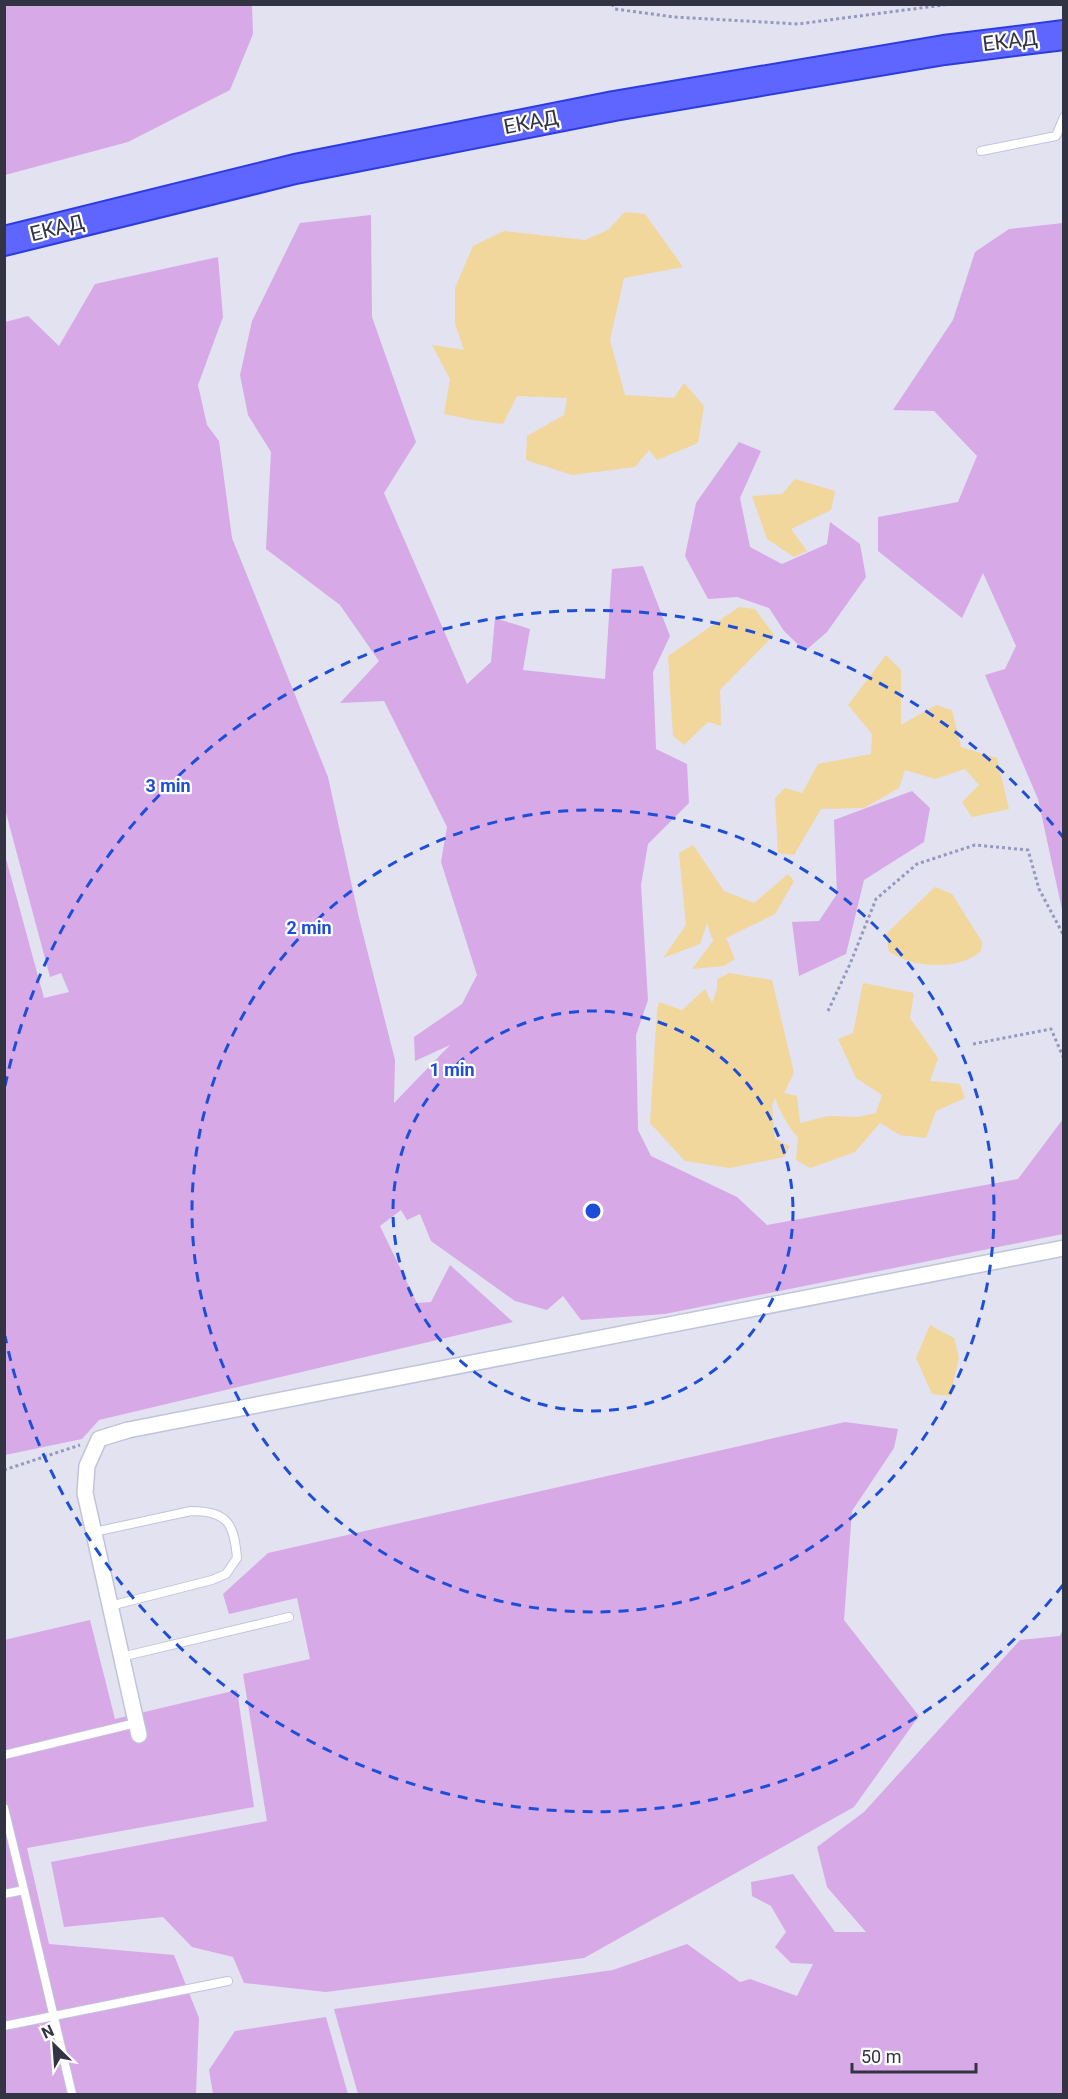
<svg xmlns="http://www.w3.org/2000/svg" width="1068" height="2099" font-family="Roboto,sans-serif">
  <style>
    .green { fill: #d7a9e7 }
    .water { fill: #f1d79b }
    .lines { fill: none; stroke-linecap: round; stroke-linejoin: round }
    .lane-casing { stroke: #c1c3db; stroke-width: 10 }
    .street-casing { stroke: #c1c3db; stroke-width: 18 }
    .highway-casing { stroke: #2d3cdf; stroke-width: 32 }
    .path { stroke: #9598bf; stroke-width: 3; stroke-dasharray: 3 3; stroke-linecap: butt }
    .lane { stroke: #fff; stroke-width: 8 }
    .street { stroke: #fff; stroke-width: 15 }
    .highway { stroke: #5f66ff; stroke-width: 28 }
    .ring { fill: none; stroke: #1d4ed8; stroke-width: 3; stroke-dasharray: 10 8 }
    .labels { text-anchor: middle; stroke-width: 4.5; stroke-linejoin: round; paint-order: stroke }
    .street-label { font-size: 21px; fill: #323443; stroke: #fff }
    .centre { fill: #1d4ed8; stroke: #fff; stroke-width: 3 }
    .ring-label { font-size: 18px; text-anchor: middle; font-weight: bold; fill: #1d4ed8; stroke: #fff; stroke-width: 4.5; stroke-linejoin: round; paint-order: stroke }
  </style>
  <rect width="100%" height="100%" fill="#e2e2f1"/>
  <!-- green -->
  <path class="green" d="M 5,4 L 252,5 L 253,34 L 230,90 L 128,142 L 5,175 Z
    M 371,215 L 372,317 L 416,442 L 384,493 L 467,684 L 491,662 L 495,618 L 530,629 L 523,670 L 605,679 L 612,569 L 643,566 L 670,636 L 653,672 L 656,749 L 687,764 L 689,803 L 648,844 L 641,885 L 648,1000 L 636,1035 L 638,1130 L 651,1156 L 737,1197 L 767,1225 L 1018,1179 L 1063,1119 L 1063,1234 L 665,1314 L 581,1320 L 563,1296 L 547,1310 L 515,1301 L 431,1241 L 420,1214 L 407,1220 L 401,1210 L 380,1226 L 417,1303 L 431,1302 L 450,1265 L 513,1322 L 99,1420 L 82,1439 L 5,1455 L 5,855 L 44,998 L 69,992 L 61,973 L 50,977 L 5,809 L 5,322 L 28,316 L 59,346 L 95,284 L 218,257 L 223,317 L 198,385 L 207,425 L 219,441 L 232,538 L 328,777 L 359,918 L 395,1060 L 394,1103 L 450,1045 L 415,1061 L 414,1037 L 462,1004 L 477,975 L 441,862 L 447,827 L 384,701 L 340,703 L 379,661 L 340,605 L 266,549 L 271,452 L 248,415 L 240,375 L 252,321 L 300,223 Z
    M 1063,223 L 1064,223 L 1063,914 L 1038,799 L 985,675 L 1005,669 L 1016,646 L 983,573 L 962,618 L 878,551 L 878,517 L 958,502 L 977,456 L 934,411 L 893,410 L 953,320 L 975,252 L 1009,229 Z
    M 739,442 L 761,451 L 740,498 L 750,547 L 782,564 L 827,544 L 830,522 L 860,544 L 866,577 L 827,632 L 805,651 L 784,631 L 769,608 L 737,597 L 708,599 L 685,556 L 696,503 Z
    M 912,791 L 930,808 L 924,842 L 864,880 L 846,954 L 799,976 L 792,922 L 819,921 L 837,894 L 834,820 Z
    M 845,1422 L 898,1429 L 894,1448 L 852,1511 L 844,1620 L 919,1716 L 854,1807 L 584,1958 L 326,1992 L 244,1983 L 233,1957 L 192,1947 L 163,1917 L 64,1927 L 51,1862 L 267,1821 L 243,1674 L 310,1659 L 297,1598 L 229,1614 L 223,1594 L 268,1553 Z
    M 90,1620 L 115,1719 L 237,1690 L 254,1807 L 27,1848 L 49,1944 L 174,1955 L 199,2018 L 196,2094 L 5,2094 L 4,1640 Z
    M 1063,1629 L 1063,2094 L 358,2094 L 334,2009 L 613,1970 L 687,1944 L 740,1982 L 750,1979 L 797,1996 L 813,1964 L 791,1963 L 775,1947 L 786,1932 L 771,1906 L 752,1896 L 751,1882 L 793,1874 L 835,1932 L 866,1932 L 827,1887 L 817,1847 L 864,1812 L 1020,1640 L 1060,1636 Z
    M 326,2017 L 348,2094 L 213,2094 L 209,2070 L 235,2031 Z"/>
  <!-- water -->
  <path class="water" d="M 625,212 L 645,214 L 683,267 L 624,278 L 610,340 L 625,395 L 674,398 L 684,383 L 704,406 L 698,443 L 657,460 L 649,450 L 635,467 L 572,475 L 526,460 L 527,436 L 564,415 L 567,398 L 517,396 L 503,424 L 473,420 L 444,414 L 450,379 L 432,345 L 464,350 L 455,324 L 455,288 L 473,246 L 504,231 L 585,240 L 608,230 Z
    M 795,479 L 835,491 L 831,510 L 791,529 L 807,551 L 794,557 L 767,539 L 752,496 L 782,494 Z
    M 739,607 L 755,609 L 774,635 L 720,690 L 721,726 L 708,722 L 684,745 L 673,736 L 668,656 Z
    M 886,655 L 901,670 L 901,725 L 936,705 L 952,710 L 961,747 L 997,758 L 1009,809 L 972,817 L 962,802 L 979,785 L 965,769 L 935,779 L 905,770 L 899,788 L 864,808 L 821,809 L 794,855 L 778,853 L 775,798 L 785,788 L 802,793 L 818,764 L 871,754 L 872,734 L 848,705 Z
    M 693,845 L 724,891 L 754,903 L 788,874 L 794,881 L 775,914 L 726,938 L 735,959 L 724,966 L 692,969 L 713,941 L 707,923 L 700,944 L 663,958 L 686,925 L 679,853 Z
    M 935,887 L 952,894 L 982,942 L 981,951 C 965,966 938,967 916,963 C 907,961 897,956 889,952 L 886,934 Z
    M 729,973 L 772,980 L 794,1073 L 784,1093 L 797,1096 L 800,1123 L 828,1116 L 858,1117 L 876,1113 L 882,1095 L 856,1078 L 838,1039 L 853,1033 L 863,983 L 914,993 L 910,1018 L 938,1058 L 930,1081 L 960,1084 L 965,1098 L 936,1111 L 926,1138 L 900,1135 L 880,1123 L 855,1152 L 810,1168 L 796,1160 L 798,1137 C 789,1129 779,1109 775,1098 L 772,1105 L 775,1139 L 790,1146 L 784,1157 L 730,1168 L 685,1161 L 650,1123 L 657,1011 L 659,1002 L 682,1010 L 705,989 L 712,1003 L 717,989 L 717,979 Z
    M 930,1325 L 954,1338 L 959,1358 L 950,1396 L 932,1394 L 916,1358 Z"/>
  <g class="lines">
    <!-- lane casing -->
    <g class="lane-casing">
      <path id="lane" d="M 981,151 L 1056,136 L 1064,117
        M 94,1532 L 191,1511 C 228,1511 234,1524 237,1558 L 226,1574 L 212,1580 L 110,1606
        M 121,1657 L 289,1617
        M 4,1755 L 136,1723
        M 4,1808 L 24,1890 L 4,1894
        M 24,1890 L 72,2094
        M 4,2026 L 228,1981"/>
    </g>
    <!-- street casing -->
    <g class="street-casing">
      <path id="street" d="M 139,1735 L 85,1493 L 87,1466 L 99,1439 L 128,1430 L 1064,1248"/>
    </g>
    <!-- highway casing -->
    <g class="highway-casing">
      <path id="highway" d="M 4,241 L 295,169 L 614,106 L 944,50 L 1064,35"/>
    </g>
    <!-- path -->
    <path class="path" d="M 612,4 L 615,9 L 674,17 L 798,24 L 951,4
      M 828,1011 L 850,964 L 876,899 L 917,864 L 975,845 L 1028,850 L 1039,889 L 1064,936
      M 973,1044 L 1051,1029 L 1064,1059
      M 4,1470 L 80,1445"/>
    <!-- lane -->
    <use href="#lane" class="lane"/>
    <!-- street -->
    <use href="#street" class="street"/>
    <!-- highway -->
    <use href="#highway" class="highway"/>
  </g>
  <!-- distance rings -->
  <g class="ring">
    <circle cx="593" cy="1211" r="200"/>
    <circle cx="593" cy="1211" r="401"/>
    <path d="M1063 1585A601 601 0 0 1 5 1336M5 1086A601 601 0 0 1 1063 837"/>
  </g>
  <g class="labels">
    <!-- street labels -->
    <g class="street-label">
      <text transform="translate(1010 41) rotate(-7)" y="7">ЕКАД</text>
      <text transform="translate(531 122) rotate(-11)" y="7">ЕКАД</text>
      <text transform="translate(57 228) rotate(-14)" y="7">ЕКАД</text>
    </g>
  </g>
  <circle cx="593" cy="1211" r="9" class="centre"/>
  <g class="ring-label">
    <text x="168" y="792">3 min</text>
    <text x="309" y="934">2 min</text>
    <text x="452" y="1076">1 min</text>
  </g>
  <!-- border -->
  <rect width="1068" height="2099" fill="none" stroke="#323443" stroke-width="12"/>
  <!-- north arrow -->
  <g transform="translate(54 2045) rotate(335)" stroke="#ffffff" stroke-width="4.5" paint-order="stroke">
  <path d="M0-4.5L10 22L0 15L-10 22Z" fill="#323443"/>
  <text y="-9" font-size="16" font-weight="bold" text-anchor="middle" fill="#323443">N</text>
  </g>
  <!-- scale -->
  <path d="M852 2063v9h124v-9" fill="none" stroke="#323443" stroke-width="3"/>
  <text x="861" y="2063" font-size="18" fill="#323443" stroke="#ffffff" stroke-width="4.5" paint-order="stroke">50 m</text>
</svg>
